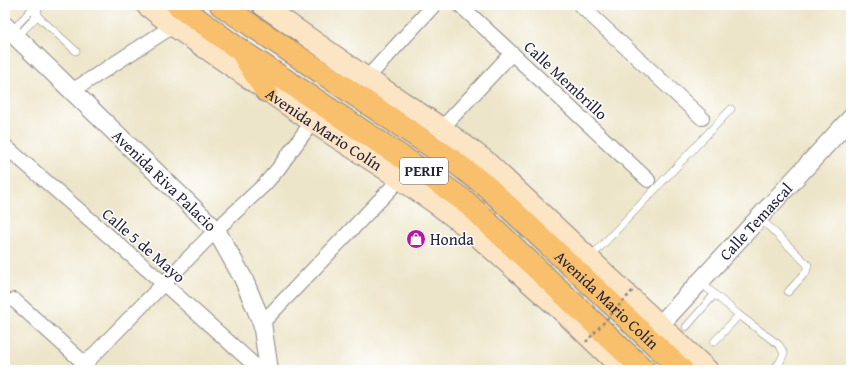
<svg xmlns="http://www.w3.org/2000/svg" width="856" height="375" font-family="'Gentium Book Plus',serif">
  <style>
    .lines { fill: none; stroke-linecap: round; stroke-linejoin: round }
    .service-casing { stroke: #888482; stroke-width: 8 }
    .minor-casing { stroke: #888482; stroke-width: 16 }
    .tertiary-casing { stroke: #888482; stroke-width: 20 }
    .secondary-casing { stroke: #888482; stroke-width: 22 }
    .primary-casing { stroke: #888482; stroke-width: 24 }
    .service { stroke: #fff; stroke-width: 7 }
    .minor { stroke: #fff; stroke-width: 14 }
    .tertiary { stroke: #fff; stroke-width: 18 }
    .secondary { stroke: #fce5c4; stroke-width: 20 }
    .primary { stroke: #f8bf6c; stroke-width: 22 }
    .path-bridge { stroke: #888482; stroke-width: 2.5; stroke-dasharray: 3 3; stroke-linecap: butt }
    .labels { text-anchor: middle; stroke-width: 3; stroke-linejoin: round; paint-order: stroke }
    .shield { fill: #fff; stroke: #646476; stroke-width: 1 }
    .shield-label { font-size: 15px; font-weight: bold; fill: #22223b }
    .street-label { font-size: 16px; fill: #22223b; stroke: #fff }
    .poi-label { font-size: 16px; fill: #22223b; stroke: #fff; text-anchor: start }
  </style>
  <rect width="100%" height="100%" fill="#fff"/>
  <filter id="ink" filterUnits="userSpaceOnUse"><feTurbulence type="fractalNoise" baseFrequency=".025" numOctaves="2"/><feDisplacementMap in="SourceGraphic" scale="8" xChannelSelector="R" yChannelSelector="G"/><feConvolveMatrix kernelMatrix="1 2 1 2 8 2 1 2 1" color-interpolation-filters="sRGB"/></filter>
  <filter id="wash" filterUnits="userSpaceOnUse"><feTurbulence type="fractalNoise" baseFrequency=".012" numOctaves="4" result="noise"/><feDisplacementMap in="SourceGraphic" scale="16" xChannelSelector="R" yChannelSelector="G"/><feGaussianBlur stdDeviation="0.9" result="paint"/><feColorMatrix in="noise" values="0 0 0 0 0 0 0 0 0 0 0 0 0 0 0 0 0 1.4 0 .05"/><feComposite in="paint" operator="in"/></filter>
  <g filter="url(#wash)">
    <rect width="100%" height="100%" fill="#ede5c9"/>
  </g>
  <g filter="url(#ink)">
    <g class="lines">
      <!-- service casing -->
      <g class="service-casing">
        <path id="service" d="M 31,10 L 76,51
          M 11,32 L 31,10 L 39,7 L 41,5
          M 17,37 L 37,16 L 38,12
          M 760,218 L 808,265 L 806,272 L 788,292
          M 590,258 L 731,109
          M 700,282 L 739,315 L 779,345 L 784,353 L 780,362 L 773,370
          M 686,327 L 714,295
          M 714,342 L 739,315"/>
      </g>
      <!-- minor casing -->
      <g class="minor-casing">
        <path id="minor" d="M 460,5 L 648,180
          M 580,5 L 702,118
          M 367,78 L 434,5
          M 72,91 L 173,26
          M 442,128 L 512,53
          M 5,146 L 163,283 L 260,370
          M 14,300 L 85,364
          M 262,323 L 400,179
          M 79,370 L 216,230 L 265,184 L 278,169 L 312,122"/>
      </g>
      <!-- tertiary casing -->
      <g class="tertiary-casing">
        <g id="tertiary">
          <path id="s1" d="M 5,26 L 216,230 L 243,278 L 262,323 L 269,370"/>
          <path id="s2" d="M 660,325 L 851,118"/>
        </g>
      </g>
      <!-- secondary casing -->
      <g class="secondary-casing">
        <g id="secondary">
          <path id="s3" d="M 146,5 L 173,26 L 312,122 L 400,179 L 436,204 L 469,229 L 567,316 L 623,370"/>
          <path d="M 262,5 L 367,78 L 442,128 L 485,160 L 708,370"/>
        </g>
      </g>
      <!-- primary casing -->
      <g class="primary-casing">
        <g id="primary">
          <path d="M 178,5 L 240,50 L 414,165 L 466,202 L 644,370"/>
          <path id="s4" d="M 221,5 L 449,158 L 486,186 L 682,370"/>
          <path d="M 244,56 L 266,91"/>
        </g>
      </g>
      <!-- service -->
      <use href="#service" class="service"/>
      <!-- minor -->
      <use href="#minor" class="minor"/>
      <!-- tertiary -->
      <use href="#tertiary" class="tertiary"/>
      <!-- secondary -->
      <use href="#secondary" class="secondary"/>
      <!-- primary -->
      <use href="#primary" class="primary"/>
      <!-- path-bridge -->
      <path class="path-bridge" d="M 586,342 L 635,288"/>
    </g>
  </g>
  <!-- icons -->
  <defs>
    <g id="shop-disc" transform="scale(1)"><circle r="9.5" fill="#b5179e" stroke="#fff"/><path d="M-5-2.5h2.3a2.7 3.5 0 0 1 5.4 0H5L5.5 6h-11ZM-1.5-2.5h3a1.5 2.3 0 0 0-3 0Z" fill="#fff"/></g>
  </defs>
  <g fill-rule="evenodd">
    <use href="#shop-disc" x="416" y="239"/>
  </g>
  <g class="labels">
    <!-- shield labels -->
    <rect class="shield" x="400" y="158" width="48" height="26" rx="3"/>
    <g class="shield-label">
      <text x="424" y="176">PERIF</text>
    </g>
    <!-- street labels -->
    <g class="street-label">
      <text transform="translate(566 80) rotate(43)" y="6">Calle Membrillo</text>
      <text dy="6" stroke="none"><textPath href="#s3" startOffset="217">Avenida Mario Colín</textPath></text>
      <text dy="6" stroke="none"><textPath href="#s1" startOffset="222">Avenida Riva Palacio</textPath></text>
      <text dy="6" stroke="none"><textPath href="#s2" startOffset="141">Calle Temascal</textPath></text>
      <text transform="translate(144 245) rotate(41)" y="6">Calle 5 de Mayo</text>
      <text dy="6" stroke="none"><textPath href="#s4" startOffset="487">Avenida Mario Colín</textPath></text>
    </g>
    <!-- poi labels -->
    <g class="poi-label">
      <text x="430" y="245">Honda</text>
    </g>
  </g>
  <!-- margin -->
  <rect width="856" height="375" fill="none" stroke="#fff" stroke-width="20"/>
</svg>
